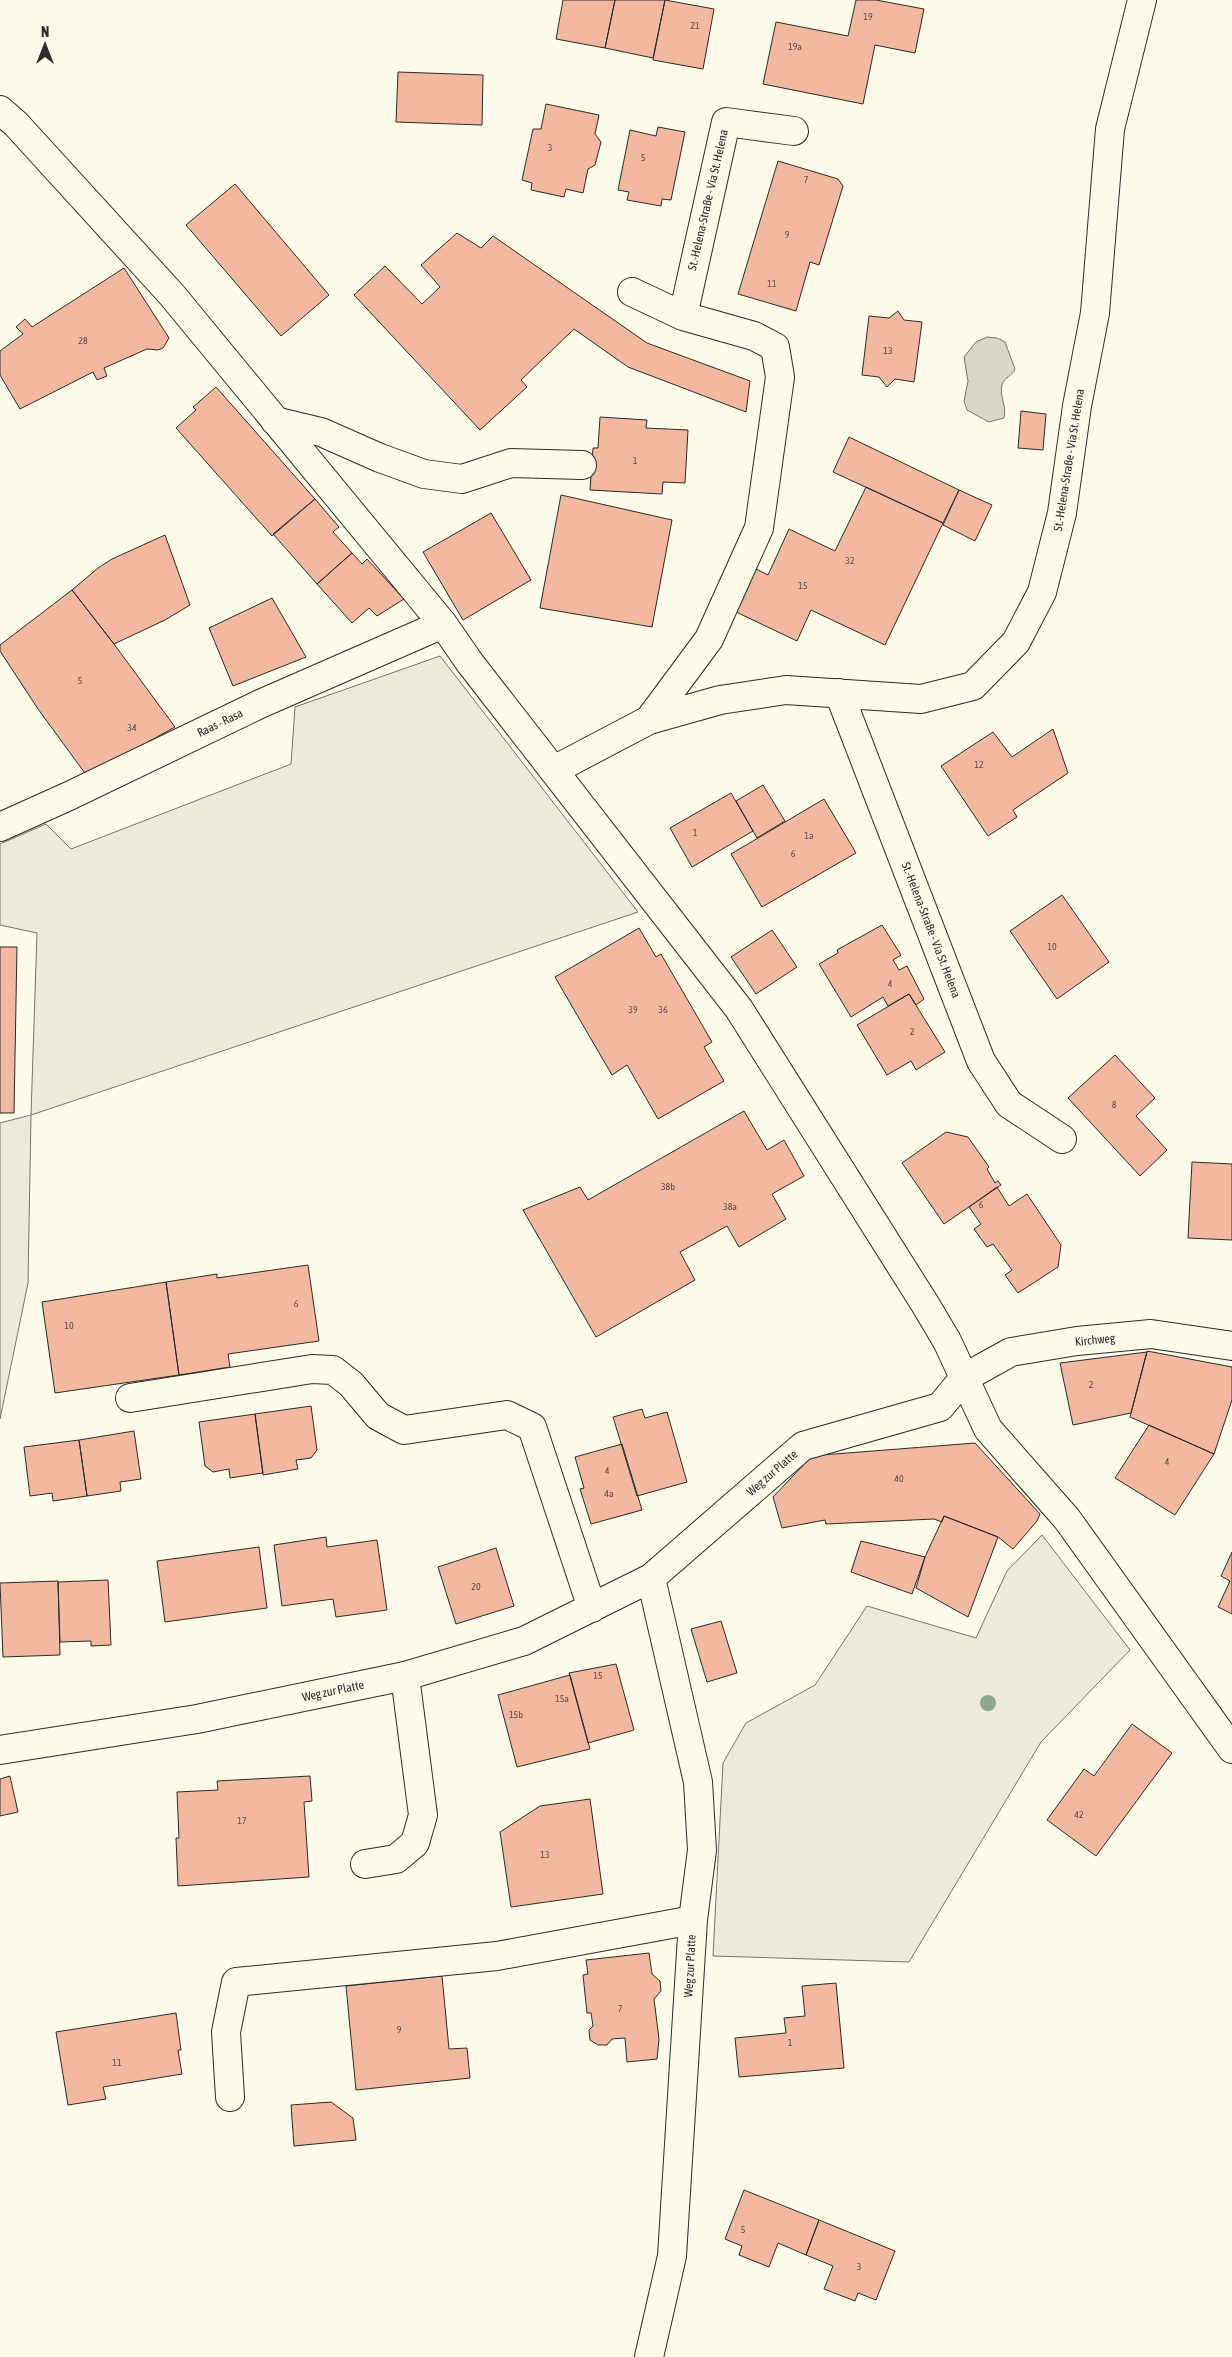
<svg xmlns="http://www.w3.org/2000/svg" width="1232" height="2357" font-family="'Asap Condensed',sans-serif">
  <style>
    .green { fill: #ecebdb; stroke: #74746e }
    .water { fill: #d8d7c9; stroke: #74746e }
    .building { fill: #f2b8a0; stroke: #2b2b2b }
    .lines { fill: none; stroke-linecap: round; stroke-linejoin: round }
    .minor-casing { stroke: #2b2b2b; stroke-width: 30 }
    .minor { stroke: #fdfbea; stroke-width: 28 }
    .tree { fill: #8ea78a }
    .labels { text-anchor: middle; stroke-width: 4; stroke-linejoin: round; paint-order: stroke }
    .number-label { font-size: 10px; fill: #5d4e48 }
    .street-label { font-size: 12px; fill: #2b2b2b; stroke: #fdfbea }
  </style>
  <rect width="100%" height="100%" fill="#fdfbea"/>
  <!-- green -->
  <path class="green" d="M 440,656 L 638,912 L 31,1115 L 28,1283 L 0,1419 L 0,1123 L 31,1115 L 37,933 L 0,925 L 0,844 L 46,824 L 71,849 L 291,764 L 295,707 Z
    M 1042,1535 L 1130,1650 L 1041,1742 L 909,1962 L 713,1956 L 723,1763 L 746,1723 L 815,1685 L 867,1606 L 976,1638 L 1007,1571 Z"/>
  <!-- water -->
  <path class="water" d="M 987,337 L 997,338 L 1005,342 L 1015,369 C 1013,376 1004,377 1002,385 C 999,396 1007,406 1004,418 L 989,422 L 967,410 L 964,401 L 968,381 L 964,357 L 976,342 Z"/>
  <!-- building -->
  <path class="building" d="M 563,0 L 615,0 L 605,48 L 556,39 Z
    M 615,0 L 665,0 L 653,58 L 605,48 Z
    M 665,0 L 714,9 L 703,69 L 653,60 Z
    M 856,0 L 876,0 L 924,9 L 915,53 L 875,45 L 863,104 L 763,84 L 776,22 L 848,36 Z
    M 398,72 L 483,75 L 482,125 L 396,122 Z
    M 546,104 L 599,115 L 595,134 L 601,142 L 595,165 L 588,169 L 583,193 L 566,189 L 564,197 L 531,190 L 532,183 L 522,180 L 533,129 L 541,129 Z
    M 658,127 L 685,132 L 671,200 L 662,199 L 661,206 L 627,200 L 629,192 L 618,190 L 630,130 L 656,136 Z
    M 778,161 L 838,179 L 843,186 L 819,265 L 810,262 L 796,311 L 738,294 Z
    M 235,184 L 329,295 L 281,336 L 186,225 Z
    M 457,233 L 481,248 L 493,236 L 647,343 L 750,381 L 746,412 L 628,367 L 574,329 L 521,380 L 527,387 L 480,430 L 354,295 L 385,266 L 422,304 L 440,287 L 421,265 Z
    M 124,268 L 169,338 L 163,348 L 158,350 L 147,349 L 104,368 L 107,376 L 97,380 L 93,372 L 20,409 L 0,375 L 0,351 L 23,334 L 16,327 L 25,319 L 32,327 Z
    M 898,311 L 904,320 L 922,322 L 914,382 L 895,379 L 887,387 L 879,377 L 862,375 L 869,316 L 889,318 Z
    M 216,387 L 315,499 L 272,536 L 176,428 L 196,410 L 193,407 Z
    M 1021,411 L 1046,414 L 1043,450 L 1018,448 Z
    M 600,417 L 647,420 L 646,428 L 688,430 L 685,483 L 663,482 L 662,494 L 590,490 L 593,448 L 598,448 Z
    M 849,437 L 959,490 L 943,523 L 833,472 Z
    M 866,487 L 943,523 L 885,645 L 811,610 L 797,641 L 734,611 L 754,568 L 768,575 L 789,529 L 835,551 Z
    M 959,490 L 992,505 L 975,541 L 943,525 Z
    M 561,495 L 672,520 L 652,627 L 540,608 Z
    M 315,499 L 339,527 L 333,532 L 352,553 L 317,584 L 273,534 Z
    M 491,513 L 531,580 L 463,620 L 423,552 Z
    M 165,535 L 190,605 L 165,620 L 114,644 L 72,590 L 98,568 L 112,559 Z
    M 352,553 L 362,564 L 367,559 L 404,599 L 377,616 L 369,608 L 352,623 L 317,584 Z
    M 72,590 L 114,644 L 175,727 L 87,776 L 38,709 L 0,651 L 0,645 Z
    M 272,598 L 306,657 L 233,686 L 209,628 Z
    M 1053,729 L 1068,773 L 1013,810 L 1017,817 L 988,836 L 941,766 L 993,732 L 1012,757 Z
    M 763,785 L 785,821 L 757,838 L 736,801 Z
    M 731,793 L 753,831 L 692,867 L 670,828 Z
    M 824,799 L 856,853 L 762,907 L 731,854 Z
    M 1062,895 L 1109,962 L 1057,999 L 1010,931 Z
    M 882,925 L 901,955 L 893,960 L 899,970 L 907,966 L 924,999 L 916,1005 L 909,994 L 888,1006 L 883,997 L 851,1017 L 819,964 L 838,953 L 837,950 Z
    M 639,928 L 656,957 L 661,954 L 712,1042 L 704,1047 L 724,1081 L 658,1119 L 627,1065 L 612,1075 L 555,977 Z
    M 772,930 L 797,967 L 756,994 L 731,957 Z
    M 0,947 L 17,947 L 14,1113 L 0,1113 Z
    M 909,994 L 945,1052 L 916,1070 L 911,1061 L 887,1075 L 857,1025 Z
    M 1115,1055 L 1155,1098 L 1136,1116 L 1167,1150 L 1140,1176 L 1068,1098 Z
    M 744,1111 L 767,1150 L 784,1140 L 804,1176 L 772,1194 L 786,1219 L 739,1247 L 727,1226 L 680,1252 L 695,1280 L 596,1337 L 523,1210 L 580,1187 L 588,1200 Z
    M 946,1132 L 968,1137 L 989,1167 L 987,1169 L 995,1183 L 998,1181 L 1001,1185 L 944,1224 L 902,1163 Z
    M 1192,1162 L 1232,1164 L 1232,1240 L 1188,1238 Z
    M 997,1187 L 1009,1206 L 1027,1194 L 1061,1245 L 1058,1267 L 1018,1293 L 1005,1275 L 1012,1270 L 993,1244 L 987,1247 L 974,1229 L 981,1224 L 969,1207 Z
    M 308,1265 L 319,1341 L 228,1354 L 230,1367 L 179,1375 L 166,1282 L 217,1274 L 217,1278 Z
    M 166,1282 L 179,1375 L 55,1393 L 42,1302 Z
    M 1147,1351 L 1232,1367 L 1232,1400 L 1214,1454 L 1130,1417 Z
    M 1147,1352 L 1131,1413 L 1073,1425 L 1060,1363 Z
    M 311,1406 L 317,1450 L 311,1458 L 296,1460 L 298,1469 L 263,1475 L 255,1414 Z
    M 642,1409 L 645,1418 L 667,1412 L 687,1482 L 637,1496 L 613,1417 Z
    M 255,1414 L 263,1473 L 230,1478 L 229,1469 L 213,1472 L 205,1466 L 199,1422 Z
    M 1149,1425 L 1214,1454 L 1175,1515 L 1115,1478 Z
    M 134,1431 L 141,1479 L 120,1482 L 121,1491 L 87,1496 L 79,1440 Z
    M 79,1440 L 87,1496 L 53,1501 L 52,1493 L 30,1496 L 24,1447 Z
    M 975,1443 L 1040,1514 L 1037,1521 L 1013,1549 L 998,1537 L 944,1516 L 942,1522 L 934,1519 L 826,1524 L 825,1520 L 782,1528 L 773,1497 L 809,1459 L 809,1456 Z
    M 622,1444 L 642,1510 L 591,1524 L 580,1489 L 584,1488 L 575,1457 Z
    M 944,1516 L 998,1537 L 968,1617 L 916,1588 L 925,1557 Z
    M 326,1537 L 327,1547 L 377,1540 L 387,1610 L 336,1617 L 333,1599 L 282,1606 L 274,1545 Z
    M 861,1541 L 925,1557 L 912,1594 L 851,1572 Z
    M 259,1547 L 267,1608 L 165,1622 L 157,1561 Z
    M 496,1548 L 514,1606 L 456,1624 L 438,1567 Z
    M 1232,1552 L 1232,1614 L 1218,1607 L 1230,1581 L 1221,1576 Z
    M 108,1580 L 111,1645 L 91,1646 L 91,1641 L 60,1642 L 58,1582 Z
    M 58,1581 L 60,1655 L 3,1657 L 0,1583 Z
    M 721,1621 L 737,1673 L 707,1682 L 691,1629 Z
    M 616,1664 L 634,1730 L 588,1743 L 569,1673 Z
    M 570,1675 L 590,1749 L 517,1767 L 498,1695 Z
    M 1132,1724 L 1172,1753 L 1096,1856 L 1047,1820 L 1084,1769 L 1094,1776 Z
    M 10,1776 L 18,1812 L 0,1816 L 0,1779 Z
    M 310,1776 L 312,1801 L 304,1802 L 309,1877 L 178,1886 L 176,1838 L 179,1838 L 177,1792 L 218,1790 L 217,1781 Z
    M 590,1799 L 603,1894 L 511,1907 L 500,1832 L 540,1806 Z
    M 649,1953 L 652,1974 L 660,1981 L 661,1991 L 654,1999 L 659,2039 L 657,2059 L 627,2062 L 625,2038 L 612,2039 L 607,2045 L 598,2045 L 590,2040 L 589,2030 L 593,2026 L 591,2013 L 587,2013 L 583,1975 L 588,1974 L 586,1960 Z
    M 442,1976 L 449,2049 L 467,2048 L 470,2078 L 356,2090 L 346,1986 Z
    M 836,1983 L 844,2068 L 739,2077 L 735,2038 L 786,2033 L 784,2018 L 805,2016 L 802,1986 Z
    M 176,2013 L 181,2050 L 178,2050 L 182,2074 L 103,2087 L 106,2099 L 68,2105 L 56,2032 Z
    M 331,2102 L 353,2118 L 356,2140 L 294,2146 L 291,2105 Z
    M 744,2190 L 819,2220 L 806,2255 L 778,2243 L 769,2267 L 739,2255 L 742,2246 L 725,2239 Z
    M 819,2220 L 895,2251 L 876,2300 L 858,2293 L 855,2301 L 824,2289 L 833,2266 L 806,2255 Z"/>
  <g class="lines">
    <!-- minor casing -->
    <g class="minor-casing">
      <path id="minor" d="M 0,110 L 16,124 L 172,295 L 443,624 L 470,663 L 739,1009 L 925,1304 L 947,1341 L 988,1429 L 1067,1519 L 1232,1749
        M 632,292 L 683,316 L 754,336 L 775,347 L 780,377 L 759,528 L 709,639 L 649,720
        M 683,316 L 726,122 L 794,131
        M 275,421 L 321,432 L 380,458 L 424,474 L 462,479 L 511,463 L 582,465
        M 839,693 L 981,1061 L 1009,1104 L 1062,1139
        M 554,770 L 649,720 L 720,700 L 786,690 L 921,699 L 973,686 L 1016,642 L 1042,592 L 1062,513 L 1077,406 L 1095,313 L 1110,129 L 1142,0
        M 0,827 L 69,796 L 260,704 L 443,624
        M 130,1398 L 312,1369 L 333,1370 L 351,1384 L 378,1416 L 404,1430 L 507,1415 L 532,1427 L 592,1608
        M 0,1750 L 197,1719 L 405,1676 L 524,1641 L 651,1578 L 803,1446 L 940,1407 L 964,1378 L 1011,1352 L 1077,1341 L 1151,1334 L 1232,1346
        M 365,1864 L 396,1859 L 415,1843 L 423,1815 L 405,1676
        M 230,2097 L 226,2032 L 236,1982 L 497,1956 L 693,1920
        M 649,2357 L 672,2256 L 693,1920 L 702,1850 L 698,1782 L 651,1578"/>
    </g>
    <!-- minor -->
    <use href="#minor" class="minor"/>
  </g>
  <!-- trees -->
  <circle class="tree" cx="988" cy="1703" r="8"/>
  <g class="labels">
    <!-- number labels -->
    <g class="number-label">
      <text x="868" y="20">19</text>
      <text x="695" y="29">21</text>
      <text x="795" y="50">19a</text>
      <text x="550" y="151">3</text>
      <text x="643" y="161">5</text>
      <text x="806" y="183">7</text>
      <text x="787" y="238">9</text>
      <text x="772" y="287">11</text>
      <text x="83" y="344">28</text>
      <text x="888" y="354">13</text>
      <text x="635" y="464">1</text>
      <text x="850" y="564">32</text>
      <text x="803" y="589">15</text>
      <text x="80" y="684">5</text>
      <text x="132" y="731">34</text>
      <text x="979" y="768">12</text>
      <text x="695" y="836">1</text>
      <text x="809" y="839">1a</text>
      <text x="793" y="857">6</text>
      <text x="1052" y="950">10</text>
      <text x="890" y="987">4</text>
      <text x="633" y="1013">39</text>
      <text x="663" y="1013">36</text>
      <text x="912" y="1035">2</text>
      <text x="1114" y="1108">8</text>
      <text x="668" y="1190">38b</text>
      <text x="981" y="1208">6</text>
      <text x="730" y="1210">38a</text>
      <text x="296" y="1307">6</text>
      <text x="69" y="1329">10</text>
      <text x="1091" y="1388">2</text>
      <text x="1167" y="1465">4</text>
      <text x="607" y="1474">4</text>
      <text x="899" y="1482">40</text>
      <text x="609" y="1497">4a</text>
      <text x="476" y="1590">20</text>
      <text x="598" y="1679">15</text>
      <text x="562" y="1702">15a</text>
      <text x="516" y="1718">15b</text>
      <text x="1079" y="1818">42</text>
      <text x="242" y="1824">17</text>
      <text x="545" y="1858">13</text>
      <text x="620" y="2012">7</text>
      <text x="399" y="2033">9</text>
      <text x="790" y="2046">1</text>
      <text x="117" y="2066">11</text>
      <text x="743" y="2233">5</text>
      <text x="859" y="2270">3</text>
    </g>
    <!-- street labels -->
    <g class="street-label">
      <text transform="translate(708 200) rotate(-77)" y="4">St.-Helena-Straße - Via St. Helena</text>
      <text transform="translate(1069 460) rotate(-81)" y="4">St.-Helena-Straße - Via St. Helena</text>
      <text transform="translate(220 723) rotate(-26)" y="4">Raas - Rasa</text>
      <text transform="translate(931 930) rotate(69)" y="4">St.-Helena-Straße - Via St. Helena</text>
      <text transform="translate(1095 1340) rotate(-6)" y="4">Kirchweg</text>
      <text transform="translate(772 1473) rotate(-41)" y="4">Weg zur Platte</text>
      <text transform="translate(333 1691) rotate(-12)" y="4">Weg zur Platte</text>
      <text transform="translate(690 1966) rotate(-87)" y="4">Weg zur Platte</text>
    </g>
  </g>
  <!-- north arrow -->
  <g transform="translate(45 45)" stroke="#fdfbea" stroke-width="4" paint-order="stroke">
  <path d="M0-4L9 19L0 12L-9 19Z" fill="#2b2b2b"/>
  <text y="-8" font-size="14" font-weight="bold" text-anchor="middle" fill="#2b2b2b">N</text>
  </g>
</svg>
